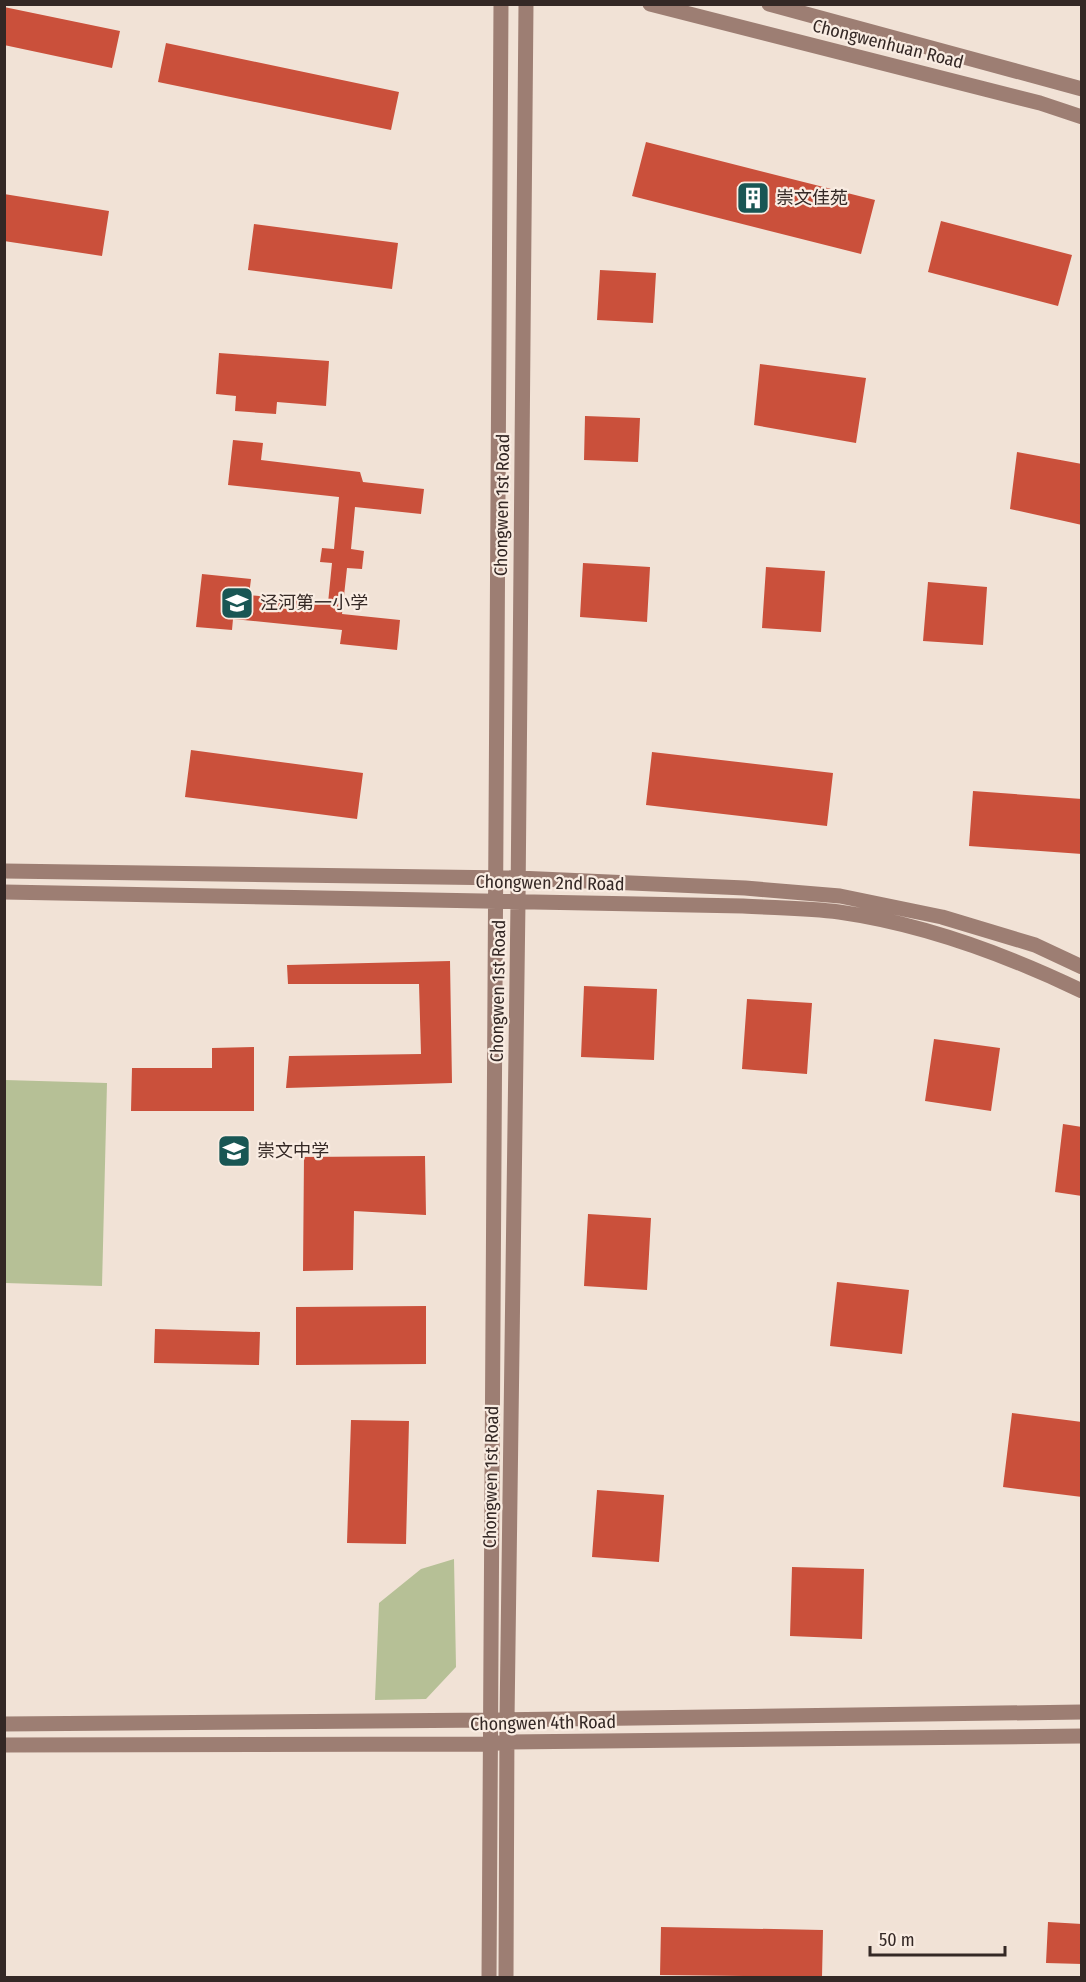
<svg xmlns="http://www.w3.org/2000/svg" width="1086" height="1982" font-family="'Fira Sans Condensed','Noto Sans SC',sans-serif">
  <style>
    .green { fill: #b6c096 }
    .building { fill: #ca503b }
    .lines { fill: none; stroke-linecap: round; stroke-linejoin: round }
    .secondary { stroke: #9d7e73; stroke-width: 15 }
    .labels { text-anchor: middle; stroke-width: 4.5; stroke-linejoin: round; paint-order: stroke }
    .street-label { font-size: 18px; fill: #342825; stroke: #f9ece2 }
    .poi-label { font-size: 18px; fill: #342825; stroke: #f9ece2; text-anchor: start }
  </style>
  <rect width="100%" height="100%" fill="#f1e2d6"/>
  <!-- green -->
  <path class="green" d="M 5,1080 L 107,1083 L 102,1286 L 5,1283 Z
    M 454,1559 L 456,1667 L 426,1699 L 375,1700 L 379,1603 L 421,1569 Z"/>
  <!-- building -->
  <path class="building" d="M 4,7 L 120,31 L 112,68 L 4,45 Z
    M 166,43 L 399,92 L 391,130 L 158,82 Z
    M 646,142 L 875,200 L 861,254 L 632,196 Z
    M 4,194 L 109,211 L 102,256 L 4,241 Z
    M 941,221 L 1072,255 L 1058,306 L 928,272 Z
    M 254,224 L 398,243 L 392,289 L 248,270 Z
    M 600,270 L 656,273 L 653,323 L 597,320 Z
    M 219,353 L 329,361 L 326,406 L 277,402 L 276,414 L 235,411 L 236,396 L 216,394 Z
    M 760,364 L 866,378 L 856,443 L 754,425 Z
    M 585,416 L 640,418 L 638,462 L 584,460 Z
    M 233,440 L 263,443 L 261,460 L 360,472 L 363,482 L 424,489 L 421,514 L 355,507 L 351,549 L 364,551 L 362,569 L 347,568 L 342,614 L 400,620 L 397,650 L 340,644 L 342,630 L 233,619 L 232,630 L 196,627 L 202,574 L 251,579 L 249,595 L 328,603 L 332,563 L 320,562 L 322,548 L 334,549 L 339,497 L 228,485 Z
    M 1017,452 L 1082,464 L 1082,525 L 1010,509 Z
    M 583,563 L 650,567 L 647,622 L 580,617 Z
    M 766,567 L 825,571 L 821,632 L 762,628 Z
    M 928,582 L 987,587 L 983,645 L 923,641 Z
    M 191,750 L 363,773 L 357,819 L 185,797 Z
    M 652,752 L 833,773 L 827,826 L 646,805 Z
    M 973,791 L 1082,799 L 1082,854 L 969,846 Z
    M 450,961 L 452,1083 L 286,1088 L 289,1056 L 421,1054 L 419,984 L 288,984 L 287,965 Z
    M 584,986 L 657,989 L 654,1060 L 581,1057 Z
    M 747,999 L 812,1003 L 807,1074 L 742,1069 Z
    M 934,1039 L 1000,1048 L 991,1111 L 925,1101 Z
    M 254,1047 L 254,1111 L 131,1111 L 132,1068 L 212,1068 L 212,1048 Z
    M 1063,1124 L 1082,1127 L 1082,1196 L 1055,1192 Z
    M 425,1156 L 426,1215 L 354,1211 L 353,1270 L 303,1271 L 304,1157 Z
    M 588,1214 L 651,1218 L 647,1290 L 584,1286 Z
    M 837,1282 L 909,1290 L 902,1354 L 830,1346 Z
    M 426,1306 L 426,1364 L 296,1365 L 296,1307 Z
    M 155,1329 L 260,1332 L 259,1365 L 154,1363 Z
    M 1012,1413 L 1082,1422 L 1082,1497 L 1003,1487 Z
    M 351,1420 L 409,1421 L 406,1544 L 347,1543 Z
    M 597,1490 L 664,1495 L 659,1562 L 592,1557 Z
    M 792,1567 L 864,1569 L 862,1639 L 790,1636 Z
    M 1048,1922 L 1082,1924 L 1082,1964 L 1046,1963 Z
    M 661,1927 L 823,1930 L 822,1977 L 660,1975 Z"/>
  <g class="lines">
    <!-- secondary -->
    <path class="secondary" d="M 650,4 L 1040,103 L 1082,117
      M 769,4 L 1082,89
      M 4,871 L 518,878 L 745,888 L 840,896 L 942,917 L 1035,945 L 1082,967
      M 4,892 L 743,906 C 775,908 807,908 839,912 C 924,924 1005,954 1082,991
      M 4,1724 L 491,1720 L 1082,1712
      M 4,1745 L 490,1744 L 507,1742 L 1082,1736
      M 489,1978 L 501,4
      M 506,1978 L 507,1720 L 518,902 L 526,4"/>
  </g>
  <!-- icons -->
  <defs>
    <g id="building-square" transform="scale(1.725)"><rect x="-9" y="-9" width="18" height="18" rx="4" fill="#195654" stroke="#f9ece2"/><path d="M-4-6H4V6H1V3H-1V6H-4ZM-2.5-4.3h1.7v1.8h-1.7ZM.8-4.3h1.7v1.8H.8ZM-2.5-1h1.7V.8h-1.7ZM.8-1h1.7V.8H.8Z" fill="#fff"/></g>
    <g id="school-square" transform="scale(1.725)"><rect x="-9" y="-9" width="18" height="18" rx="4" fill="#195654" stroke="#f9ece2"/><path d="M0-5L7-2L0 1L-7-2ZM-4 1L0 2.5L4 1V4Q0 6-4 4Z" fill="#fff"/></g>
  </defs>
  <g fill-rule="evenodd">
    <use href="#building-square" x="753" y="198"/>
    <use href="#school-square" x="237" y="603"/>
    <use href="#school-square" x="234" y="1151"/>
  </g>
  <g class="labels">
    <!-- street labels -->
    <g class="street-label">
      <text transform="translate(888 44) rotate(14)" y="6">Chongwenhuan Road</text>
      <text transform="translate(502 505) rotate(-89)" y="6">Chongwen 1st Road</text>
      <text transform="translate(550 883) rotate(1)" y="6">Chongwen 2nd Road</text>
      <text transform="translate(498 991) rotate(-89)" y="6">Chongwen 1st Road</text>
      <text transform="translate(491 1477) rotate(-89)" y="6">Chongwen 1st Road</text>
      <text transform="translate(543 1723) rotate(-1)" y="6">Chongwen 4th Road</text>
    </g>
    <!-- poi labels -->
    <g class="poi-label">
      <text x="776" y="204">崇文佳苑</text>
      <text x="260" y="609">泾河第一小学</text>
      <text x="257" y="1157">崇文中学</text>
    </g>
  </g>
  <!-- border -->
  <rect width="1086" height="1982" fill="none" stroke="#342825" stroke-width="12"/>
  <!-- scale -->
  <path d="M870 1946v9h135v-9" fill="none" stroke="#342825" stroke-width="3"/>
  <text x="879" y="1946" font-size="18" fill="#342825" stroke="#f9ece2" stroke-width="4.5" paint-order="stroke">50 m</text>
</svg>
